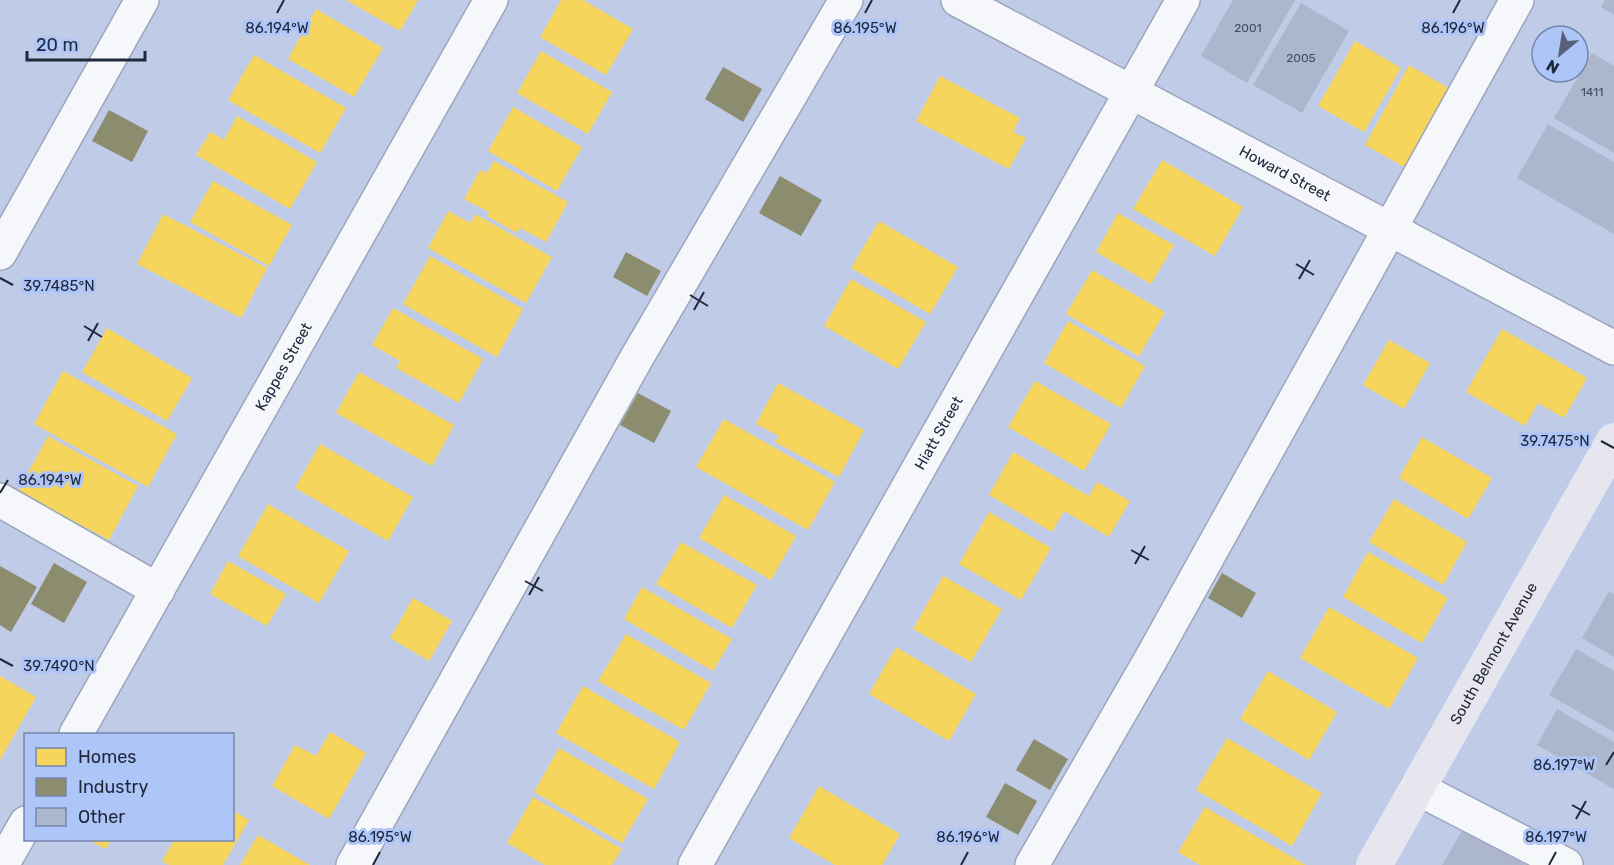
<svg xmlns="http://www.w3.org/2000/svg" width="1614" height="865" font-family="Rubik,sans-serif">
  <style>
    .homes { fill: #f6d55c }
    .industry { fill: #8c8c6e }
    .building { fill: #acb6cc }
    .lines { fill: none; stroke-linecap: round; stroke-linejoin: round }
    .minor-casing { stroke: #9ca5bb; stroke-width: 36 }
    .major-casing { stroke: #e2e8f4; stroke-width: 36 }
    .minor { stroke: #f5f7fb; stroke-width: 33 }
    .major { stroke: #e7e5ee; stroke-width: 33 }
    .ticks { fill: none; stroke: #20283c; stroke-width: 2 }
    .labels { text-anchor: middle; stroke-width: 6; stroke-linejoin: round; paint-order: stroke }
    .number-label { font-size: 12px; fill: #434c60 }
    .street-label { font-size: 15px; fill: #20283c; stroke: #aec5f8 }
    .ticks-label { font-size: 15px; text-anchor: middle; fill: #20283c; stroke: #aec5f8; stroke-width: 6; stroke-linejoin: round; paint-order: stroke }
  </style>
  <rect width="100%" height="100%" fill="#bfcbe7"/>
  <!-- homes -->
  <path class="homes" d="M 346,0 L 418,0 L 400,31 Z
    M 561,0 L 583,0 L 633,29 L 606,75 L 540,37 Z
    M 316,9 L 383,48 L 354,97 L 288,59 Z
    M 1355,41 L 1401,68 L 1364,132 L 1318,106 Z
    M 541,51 L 612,92 L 588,134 L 517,93 Z
    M 254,55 L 346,108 L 320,153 L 228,100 Z
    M 1409,65 L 1457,93 L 1413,172 L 1365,145 Z
    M 940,76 L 1020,118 L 1013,132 L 1026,138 L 1009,169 L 916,121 Z
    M 513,107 L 582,147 L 557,191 L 488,151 Z
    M 237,116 L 317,162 L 290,209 L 196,155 L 210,132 L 224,140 Z
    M 1162,160 L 1243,207 L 1215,256 L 1133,209 Z
    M 494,161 L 568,202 L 546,242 L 520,228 L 517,233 L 487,216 L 489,212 L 464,199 L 480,170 L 487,173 Z
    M 213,181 L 292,225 L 269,266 L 190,222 Z
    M 448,211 L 471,223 L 475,214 L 552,257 L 526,303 L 428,248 Z
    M 1118,213 L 1174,245 L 1151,284 L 1096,252 Z
    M 163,214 L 267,268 L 241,318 L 137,264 Z
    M 879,221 L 958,267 L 930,314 L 851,268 Z
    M 430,256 L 523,309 L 497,357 L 403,304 Z
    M 1092,270 L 1165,312 L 1139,356 L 1066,314 Z
    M 851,279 L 926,322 L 898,369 L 824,326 Z
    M 393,308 L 483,359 L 459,403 L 396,368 L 400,361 L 372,345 Z
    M 1068,321 L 1145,366 L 1121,408 L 1044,363 Z
    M 107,328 L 192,378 L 167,421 L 82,372 Z
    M 1502,329 L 1587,378 L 1564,418 L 1538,403 L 1525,426 L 1466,392 Z
    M 1389,340 L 1430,363 L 1404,409 L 1363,385 Z
    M 63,371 L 177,434 L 148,487 L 34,424 Z
    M 359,372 L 454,425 L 432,466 L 336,413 Z
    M 1035,381 L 1111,424 L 1084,471 L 1008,427 Z
    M 778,383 L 864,430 L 839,477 L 775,442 L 779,436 L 756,424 Z
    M 724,419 L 835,482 L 808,530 L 696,467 Z
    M 48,436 L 138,486 L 109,540 L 18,491 Z
    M 1422,437 L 1492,478 L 1468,519 L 1399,478 Z
    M 320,444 L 413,497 L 388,541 L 295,488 Z
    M 1013,452 L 1089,496 L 1097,482 L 1130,501 L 1109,537 L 1064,511 L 1052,532 L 989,495 Z
    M 724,495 L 796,536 L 771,580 L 699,538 Z
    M 1394,499 L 1467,542 L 1443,585 L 1369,542 Z
    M 268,504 L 349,551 L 319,603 L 238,556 Z
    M 989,512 L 1051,548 L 1021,600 L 959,564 Z
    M 681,542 L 757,585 L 732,628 L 656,584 Z
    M 1368,552 L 1448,598 L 1422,643 L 1343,597 Z
    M 228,561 L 286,594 L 267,626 L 210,594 Z
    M 943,576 L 1002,609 L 971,662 L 913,629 Z
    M 642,587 L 732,639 L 713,671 L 624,619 Z
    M 413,598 L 452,621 L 429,661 L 390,638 Z
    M 1329,607 L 1418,658 L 1389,709 L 1300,658 Z
    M 626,634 L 711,683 L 684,730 L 598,681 Z
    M 896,647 L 976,694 L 949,741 L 869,694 Z
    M 1268,671 L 1337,712 L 1309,760 L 1240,719 Z
    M 0,676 L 36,697 L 0,760 Z
    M 583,686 L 680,742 L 654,789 L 556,733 Z
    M 330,732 L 366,753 L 329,819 L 272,786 L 295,745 L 316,756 Z
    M 1227,738 L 1322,793 L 1292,846 L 1196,790 Z
    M 559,748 L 648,799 L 622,843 L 534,792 Z
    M 819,786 L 900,834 L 882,865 L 835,865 L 789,838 Z
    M 533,797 L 622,849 L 612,865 L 545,865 L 507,843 Z
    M 1205,807 L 1306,865 L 1200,865 L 1178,852 Z
    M 232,810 L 249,820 L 223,865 L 169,865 L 162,861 L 174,840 L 232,840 Z
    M 258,835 L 310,865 L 240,865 Z
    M 88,840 L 111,840 L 106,849 Z"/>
  <!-- industry -->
  <path class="industry" d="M 723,67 L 762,89 L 743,122 L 705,99 Z
    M 109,110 L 148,131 L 132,162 L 92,141 Z
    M 780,176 L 822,200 L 801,236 L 759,213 Z
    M 626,252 L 661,271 L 647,296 L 613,277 Z
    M 638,393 L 671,411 L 654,443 L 620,425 Z
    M 54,563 L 87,582 L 64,623 L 31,604 Z
    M 0,566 L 37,587 L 11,632 L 0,625 Z
    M 1222,573 L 1256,593 L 1242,618 L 1208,598 Z
    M 1034,739 L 1068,759 L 1050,790 L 1016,770 Z
    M 1005,783 L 1037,801 L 1018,835 L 986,817 Z"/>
  <!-- building -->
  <path class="building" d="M 1233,0 L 1295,0 L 1247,83 L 1201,56 Z
    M 1605,0 L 1614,0 L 1614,15 L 1601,7 Z
    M 1301,3 L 1349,31 L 1302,113 L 1253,85 Z
    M 1592,53 L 1614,66 L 1614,153 L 1554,118 Z
    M 1548,124 L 1614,162 L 1614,234 L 1517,178 Z
    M 1609,591 L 1614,594 L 1614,657 L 1582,638 Z
    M 1576,649 L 1614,671 L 1614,732 L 1549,695 Z
    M 1557,709 L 1614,742 L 1614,789 L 1537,745 Z
    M 1463,829 L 1526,865 L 1442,865 Z"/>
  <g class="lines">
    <!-- minor casing -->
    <g class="minor-casing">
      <g id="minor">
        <path id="s1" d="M 958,0 L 1614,348"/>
        <path d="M 0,253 L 142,0"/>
        <path d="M 0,500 L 158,590"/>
        <path id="s2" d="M 76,734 L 491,0"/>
        <path d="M 1417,788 L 1566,865"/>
        <path d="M 2,865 L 26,823"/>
        <path d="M 353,865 L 636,359 L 846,0"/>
        <path id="s3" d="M 695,865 L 1183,0"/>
        <path d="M 1032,865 L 1151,659 L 1517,0"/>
      </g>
    </g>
    <!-- major casing -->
    <g class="major-casing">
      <g id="major">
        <path id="s4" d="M 1374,865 L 1614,441"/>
      </g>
    </g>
    <!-- minor -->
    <use href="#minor" class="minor"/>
    <!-- major -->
    <use href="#major" class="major"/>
  </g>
  <!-- ticks -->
  <path class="ticks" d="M 277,13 L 284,0M 865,13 L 872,0M 1453,13 L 1460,0M 1296,264 L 1314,275M 0,278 L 13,285M 1299,279 L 1310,260M 690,295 L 708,306M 694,310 L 704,292M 84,326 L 102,337M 88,341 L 98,323M 1601,441 L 1614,448M 0,493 L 8,480M 1131,550 L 1149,560M 1135,564 L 1145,546M 525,581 L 543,591M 529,595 L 539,577M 0,659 L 13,666M 1606,765 L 1614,752M 1572,805 L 1590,815M 1576,819 L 1586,801M 373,865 L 380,852M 961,865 L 968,852M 1549,865 L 1556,852"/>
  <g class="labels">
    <!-- number labels -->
    <g class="number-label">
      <text x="1248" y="32">2001</text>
      <text x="1301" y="62">2005</text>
      <text x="1592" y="96">1411</text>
    </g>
    <!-- street labels -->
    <g class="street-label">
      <text dy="5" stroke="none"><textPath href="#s1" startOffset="370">Howard Street</textPath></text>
      <text dy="5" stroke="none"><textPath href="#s2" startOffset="422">Kappes Street</textPath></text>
      <text dy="5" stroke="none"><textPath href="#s3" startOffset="496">Hiatt Street</textPath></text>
      <text dy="5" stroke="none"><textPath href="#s4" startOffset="243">South Belmont Avenue</textPath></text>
    </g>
  </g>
  <g class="ticks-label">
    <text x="277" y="33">86.194°W</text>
    <text x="865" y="33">86.195°W</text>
    <text x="1453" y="33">86.196°W</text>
    <text x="59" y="291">39.7485°N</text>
    <text x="1555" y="446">39.7475°N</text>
    <text x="50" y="485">86.194°W</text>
    <text x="59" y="671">39.7490°N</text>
    <text x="1564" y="770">86.197°W</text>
    <text x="380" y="842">86.195°W</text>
    <text x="968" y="842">86.196°W</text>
    <text x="1556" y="842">86.197°W</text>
  </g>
  <!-- legend -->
  <rect x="24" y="733" width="210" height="108" fill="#aec5f8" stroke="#7586ad" stroke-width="1.5"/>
  <rect x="36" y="748" width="30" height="18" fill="#f6d55c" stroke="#7586ad" stroke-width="1.5"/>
  <text x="78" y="763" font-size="18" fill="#20283c">Homes</text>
  <rect x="36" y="778" width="30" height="18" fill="#8c8c6e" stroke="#7586ad" stroke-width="1.5"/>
  <text x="78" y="793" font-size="18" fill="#20283c">Industry</text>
  <rect x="36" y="808" width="30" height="18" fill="#acb6cc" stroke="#7586ad" stroke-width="1.5"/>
  <text x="78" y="823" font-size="18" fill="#20283c">Other</text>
  <!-- north arrow -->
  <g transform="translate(1560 54) rotate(210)"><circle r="28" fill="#aec5f8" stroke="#7586ad" stroke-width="1.5"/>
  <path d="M0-4.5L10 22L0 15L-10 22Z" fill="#586178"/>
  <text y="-9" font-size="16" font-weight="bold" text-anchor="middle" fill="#20283c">N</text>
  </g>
  <!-- scale -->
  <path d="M27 51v9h118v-9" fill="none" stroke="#20283c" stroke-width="3"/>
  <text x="36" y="51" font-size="18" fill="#20283c" stroke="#aec5f8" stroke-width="4.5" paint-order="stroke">20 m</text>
</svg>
